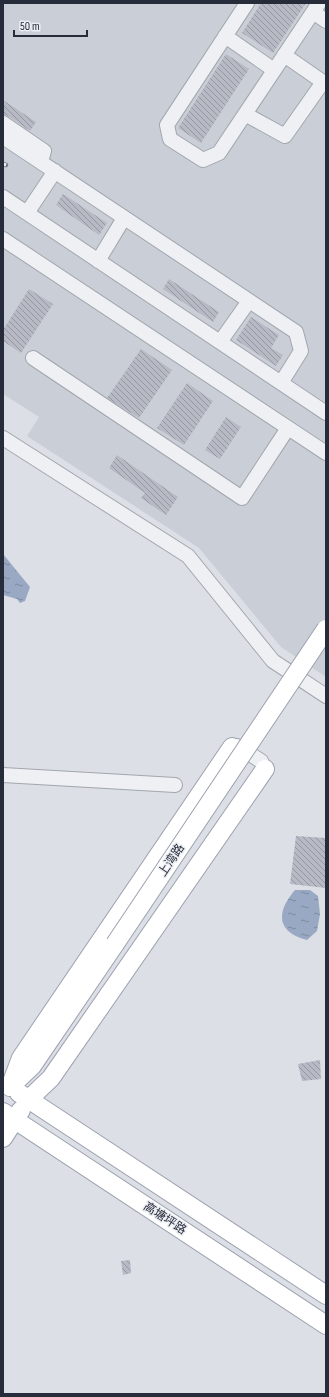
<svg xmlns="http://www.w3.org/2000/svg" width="329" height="1397" font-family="'Sofia Sans Condensed','Noto Sans SC',sans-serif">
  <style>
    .built { fill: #caced6 }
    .water { fill: url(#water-ripples) }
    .building { fill: url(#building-back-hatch) }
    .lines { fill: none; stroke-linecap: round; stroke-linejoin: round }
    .minor-casing { stroke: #a2a6ae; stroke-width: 16 }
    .major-casing { stroke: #9ca2b0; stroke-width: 20 }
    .minor { stroke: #eef0f4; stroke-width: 14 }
    .major { stroke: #fff; stroke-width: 18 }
    .rail-casing { stroke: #777d8e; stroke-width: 4.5 }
    .rail { stroke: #ebeef3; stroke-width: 3; stroke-dasharray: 9; stroke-linecap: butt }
    .major-bridge-casing { stroke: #9ca2b0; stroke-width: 20; stroke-linecap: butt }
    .major-bridge { stroke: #fff; stroke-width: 18 }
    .labels { text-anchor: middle; stroke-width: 3; stroke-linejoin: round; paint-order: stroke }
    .street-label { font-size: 12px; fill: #272c3a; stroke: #ebeef3 }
  </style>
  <defs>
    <pattern id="water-ripples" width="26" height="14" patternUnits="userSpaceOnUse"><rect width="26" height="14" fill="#99a9c3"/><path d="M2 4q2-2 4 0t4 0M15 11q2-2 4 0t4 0" fill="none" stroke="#7d8a9f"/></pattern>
    <pattern id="building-back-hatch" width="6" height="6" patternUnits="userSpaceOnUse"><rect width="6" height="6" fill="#b7bac5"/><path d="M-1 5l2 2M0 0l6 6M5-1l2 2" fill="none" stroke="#9597a1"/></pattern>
  </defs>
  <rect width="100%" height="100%" fill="#dcdfe5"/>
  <!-- built -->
  <path class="built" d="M 3,3 L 326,3 L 326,677 L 281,647 L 199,548 L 27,436 L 39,417 L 3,394 Z"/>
  <!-- water -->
  <path class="water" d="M 3,554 L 30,587 L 25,601 L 20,603 L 17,599 L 3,595 Z
    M 295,890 L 310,890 L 318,896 L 320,914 L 317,931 L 307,940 C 276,932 276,912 295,890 Z"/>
  <!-- building -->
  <path class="building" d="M 261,3 L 306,3 L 273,53 L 242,33 Z
    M 226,54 L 249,69 L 201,143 L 178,128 Z
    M 3,100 L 36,122 L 30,131 L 8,116 L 3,114 Z
    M 63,194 L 107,223 L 99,235 L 56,205 Z
    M 169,279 L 219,312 L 213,322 L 163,289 Z
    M 29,289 L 53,304 L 21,353 L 3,341 L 3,330 Z
    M 251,317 L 279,335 L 271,348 L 283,355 L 276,366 L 236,340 Z
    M 141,349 L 172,370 L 139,418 L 107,398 Z
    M 187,383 L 213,401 L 184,445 L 157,428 Z
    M 226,417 L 241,427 L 220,459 L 205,450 Z
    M 117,455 L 178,497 L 166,515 L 141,498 L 145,493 L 109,468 Z
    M 296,836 L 326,838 L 326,888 L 290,884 Z
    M 320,1060 L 321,1079 L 302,1081 L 298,1064 Z
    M 130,1260 L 131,1273 L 123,1275 L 121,1261 Z"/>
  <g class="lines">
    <!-- minor casing -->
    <g class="minor-casing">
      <path id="minor" d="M 247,3 L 167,125 L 170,139 L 203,160 L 219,153 L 319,3
        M 313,12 L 326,21
        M 225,36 L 274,70
        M 245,114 L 285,136 L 323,82 L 284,55
        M 3,123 L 44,151 L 41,162
        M 3,137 L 296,332 L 301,351 L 281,383
        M 3,197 L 326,413
        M 27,213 L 55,171
        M 3,239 L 326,453
        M 98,261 L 124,218
        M 220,342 L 249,301
        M 33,358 L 242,498 L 288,428
        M 3,438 L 188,556 L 273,661 L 326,696
        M 237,746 L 261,761 L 265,769
        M 3,775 L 175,785"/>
    </g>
    <!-- major casing -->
    <g class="major-casing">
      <path id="major" d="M 13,1084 L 32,1066 L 115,944
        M 10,1087 L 21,1058 L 232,747
        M 19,1093 L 326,1295
        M 29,1099 L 51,1078 L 265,769
        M 3,1112 L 326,1325
        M 3,1138 L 21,1110"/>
    </g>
    <!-- minor -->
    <use href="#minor" class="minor"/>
    <!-- major -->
    <use href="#major" class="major"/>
    <!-- rail casing -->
    <g class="rail-casing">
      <path id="rail" d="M 3,164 L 6,165"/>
    </g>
    <!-- rail -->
    <use href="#rail" class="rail"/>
    <!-- major-bridge casing -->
    <g class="major-bridge-casing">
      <path id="major-bridge" d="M 115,944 L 326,629"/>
    </g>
    <!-- major-bridge -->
    <use href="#major-bridge" class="major-bridge"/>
  </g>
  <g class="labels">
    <!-- street labels -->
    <g class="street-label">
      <text transform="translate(171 860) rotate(-56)" y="4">上湾路</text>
      <text transform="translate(165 1218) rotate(33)" y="4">高塘坪路</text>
    </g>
  </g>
  <!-- border -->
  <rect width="329" height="1397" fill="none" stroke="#272c3a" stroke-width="8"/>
  <!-- scale -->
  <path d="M14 30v6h73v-6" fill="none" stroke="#272c3a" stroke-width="2"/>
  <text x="20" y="30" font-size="12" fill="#272c3a" stroke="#ebeef3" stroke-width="3" paint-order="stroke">50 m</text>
</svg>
